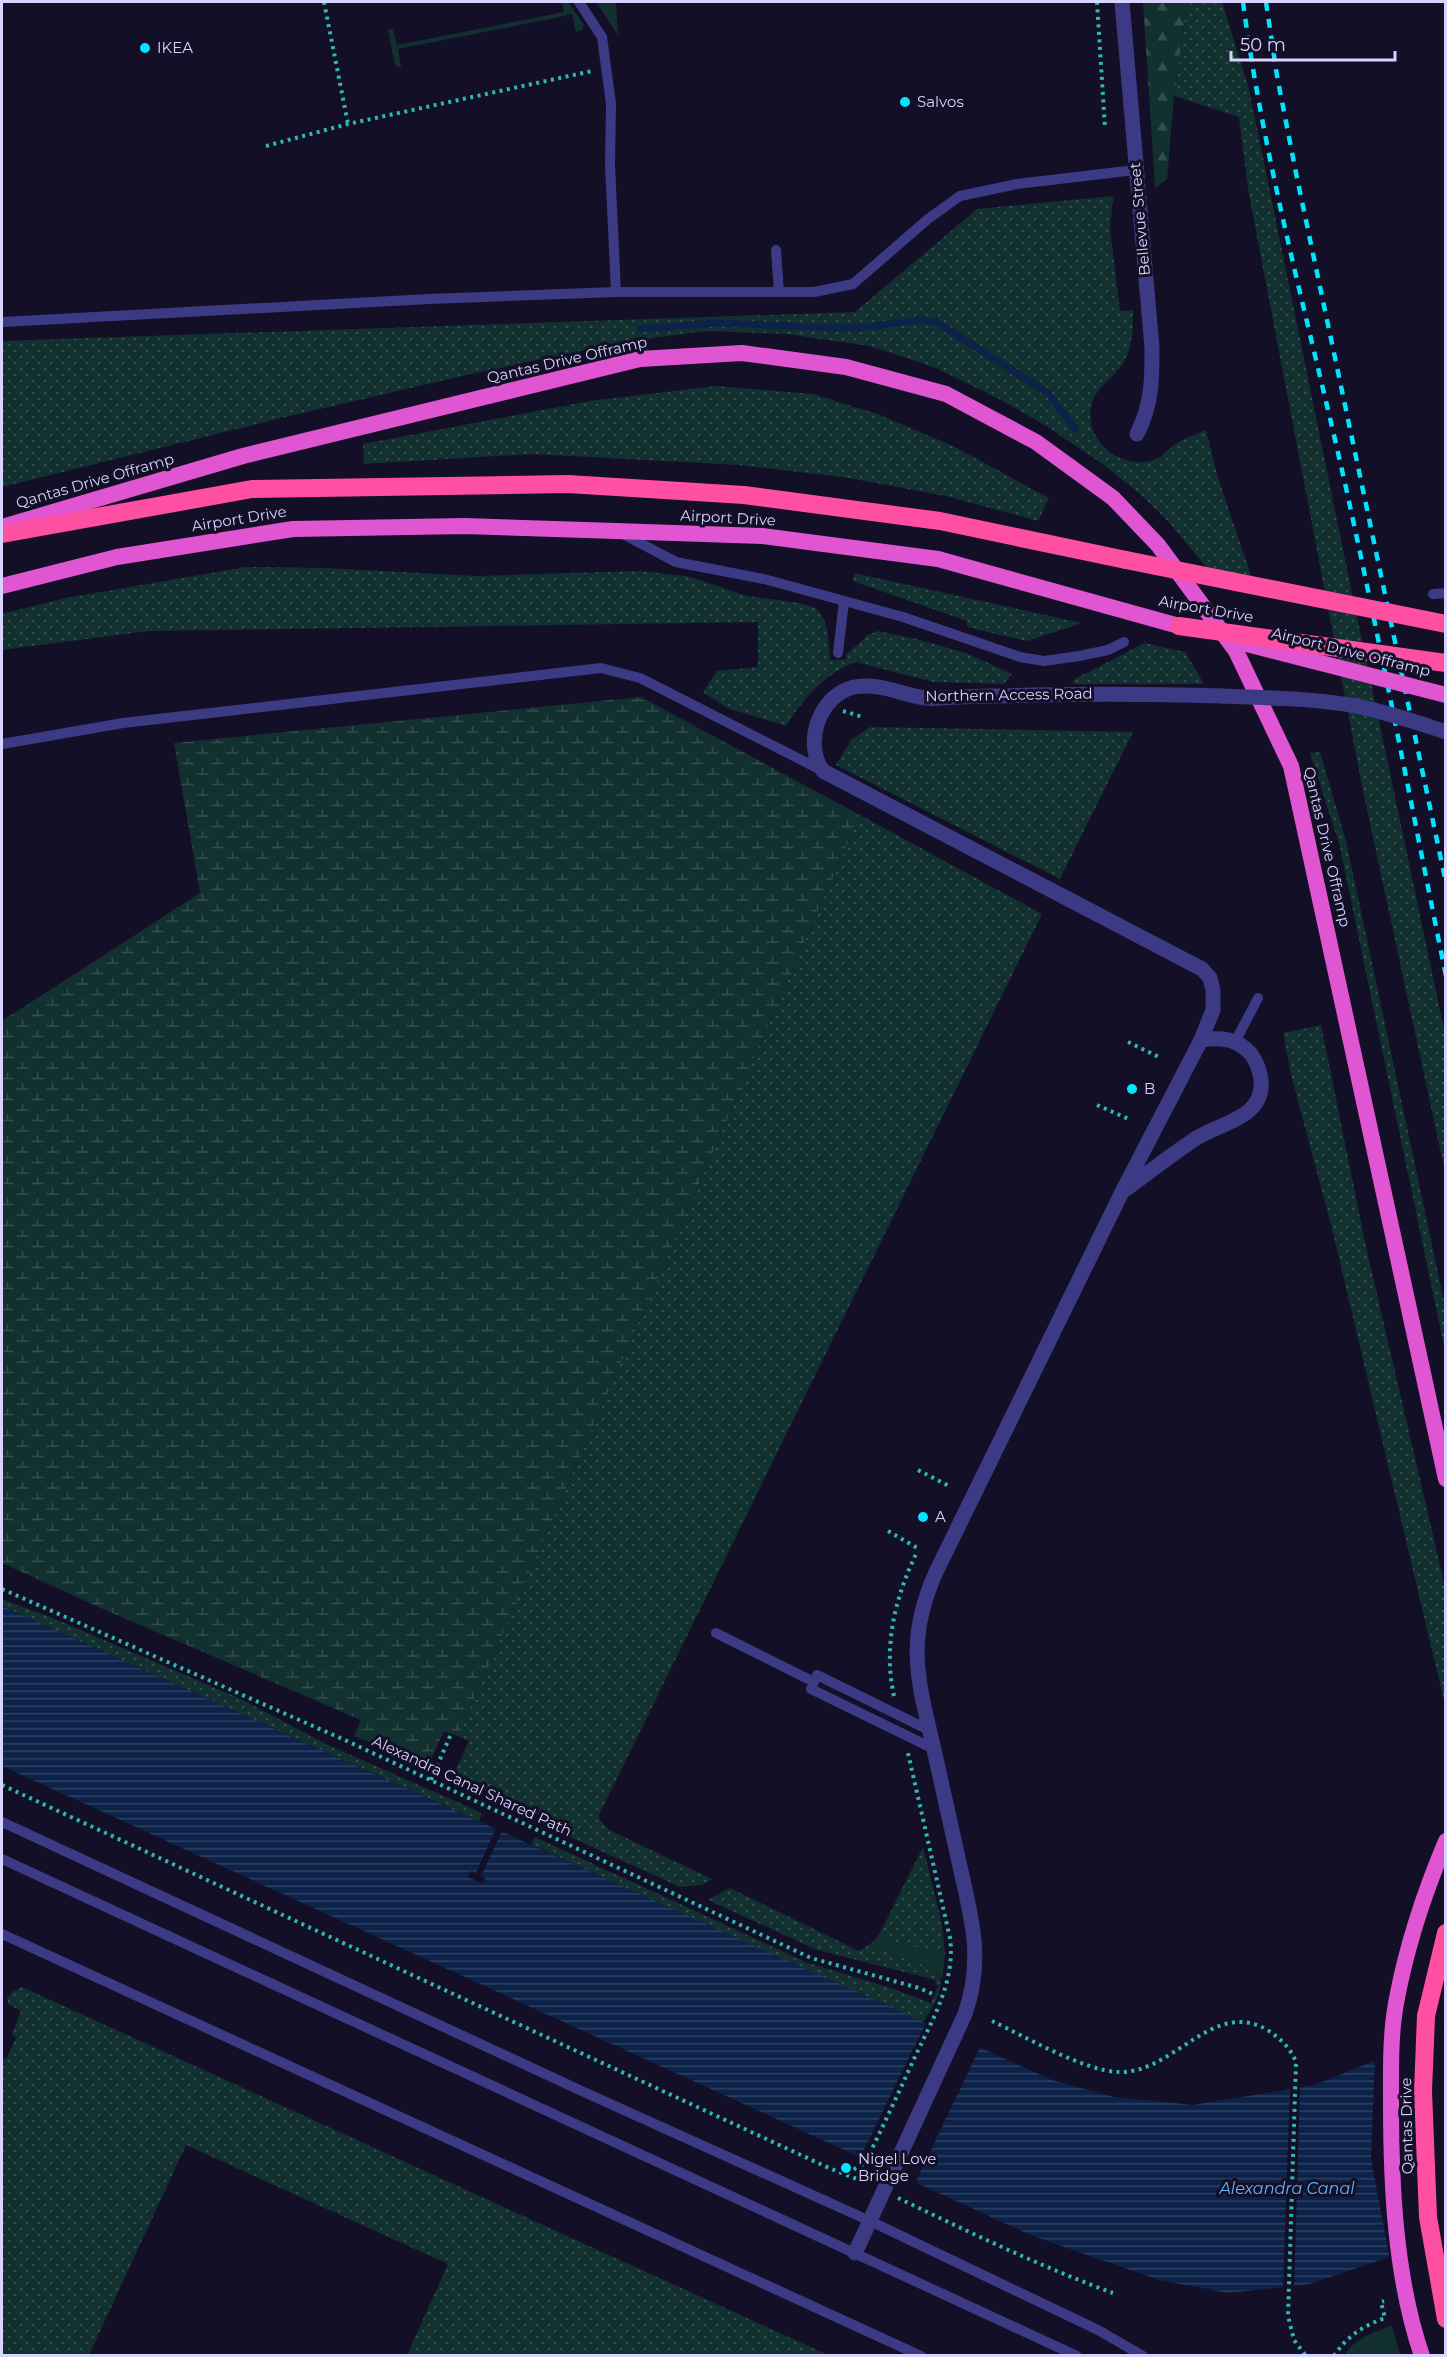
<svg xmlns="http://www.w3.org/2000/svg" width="1447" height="2357" font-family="Montserrat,sans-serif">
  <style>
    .grass { fill: url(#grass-dots) }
    .forest { fill: url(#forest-firs) }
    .wetland { fill: url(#wetland-marsh) }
    .garden { fill: #12302f }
    .water { fill: url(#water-rules) }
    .pier { fill: #130f26 }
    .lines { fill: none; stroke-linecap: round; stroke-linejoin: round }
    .stream { stroke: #0c2248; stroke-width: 7 }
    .path { stroke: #2fb8b0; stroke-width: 4; stroke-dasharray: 3 4.5; stroke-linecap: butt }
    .service { stroke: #3d3a85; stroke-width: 10 }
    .minor { stroke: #3d3a85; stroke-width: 15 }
    .trunk { stroke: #e055d1; stroke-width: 16 }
    .motorway { stroke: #ff4fa3; stroke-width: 18 }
    .rail { stroke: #00e5ff; stroke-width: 4.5; stroke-dasharray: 9 8; stroke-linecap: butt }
    .minor-bridge { stroke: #3d3a85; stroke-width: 15 }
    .trunk-bridge { stroke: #e055d1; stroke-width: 16 }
    .motorway-bridge { stroke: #ff4fa3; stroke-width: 18 }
    .poi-dot { fill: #00e5ff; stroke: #130f26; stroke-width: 2 }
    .labels { text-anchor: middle; stroke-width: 6; stroke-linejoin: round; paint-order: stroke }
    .poi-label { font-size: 15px; fill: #d9d4ff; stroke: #130f26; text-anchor: start }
    .street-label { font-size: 15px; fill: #d9d4ff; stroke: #130f26 }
    .water-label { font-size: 16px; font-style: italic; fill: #62b6ff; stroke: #130f26 }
  </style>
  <defs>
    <pattern id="grass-dots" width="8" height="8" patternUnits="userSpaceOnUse" patternTransform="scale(1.5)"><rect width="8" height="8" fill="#12302f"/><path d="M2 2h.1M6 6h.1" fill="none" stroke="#344d4e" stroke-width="1.8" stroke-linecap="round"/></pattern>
    <pattern id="forest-firs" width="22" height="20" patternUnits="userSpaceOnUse" patternTransform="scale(1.5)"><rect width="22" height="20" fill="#12302f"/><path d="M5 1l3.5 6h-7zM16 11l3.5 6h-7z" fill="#344d4e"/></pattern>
    <pattern id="wetland-marsh" width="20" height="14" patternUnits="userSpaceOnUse" patternTransform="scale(1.5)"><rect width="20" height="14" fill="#12302f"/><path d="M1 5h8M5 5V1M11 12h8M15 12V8" fill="none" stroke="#344d4e"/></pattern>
    <pattern id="water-rules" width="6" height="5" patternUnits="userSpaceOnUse" patternTransform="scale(1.5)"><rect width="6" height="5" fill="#0c2248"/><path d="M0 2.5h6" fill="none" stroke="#2f4163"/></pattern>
  </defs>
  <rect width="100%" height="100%" fill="#130f26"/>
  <!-- grass -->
  <path class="grass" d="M 1187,2 L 1222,2 L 1249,89 L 1347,569 L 1445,1034 L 1445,1172 L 1362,786 L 1248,189 L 1239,117 L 1174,96 Z
    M 1113,196 L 1110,229 L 1120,311 L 1133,310 C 1133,326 1133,345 1125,360 C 1117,375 1101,383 1094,398 C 1078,434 1116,470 1151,461 C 1163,458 1167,449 1177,443 C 1185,438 1197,434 1206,430 L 1218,478 L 1252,578 L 1207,568 L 1166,519 L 1139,493 L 1101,463 L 1048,427 L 1003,401 L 938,369 L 898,355 L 869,346 L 787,334 L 706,331 L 623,342 L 467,375 L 281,418 L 2,487 L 2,341 L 855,312 L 977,209 Z
    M 716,386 L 813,394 L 880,415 L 953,446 L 1049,498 L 1038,521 L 946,496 L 843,477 L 739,465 L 532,454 L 364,464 L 363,444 L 590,401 Z
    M 246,567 L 325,568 L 476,576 L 639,571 L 687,576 L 747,596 L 799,603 L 816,608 L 824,619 L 828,634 L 830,660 L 847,659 L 846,655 L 868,635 L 878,631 L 916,639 L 966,653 L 1012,674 L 1004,684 L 933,682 L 856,662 C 825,673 803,699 786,726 L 727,708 L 703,692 L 717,671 L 758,667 L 758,622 L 148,631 L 2,650 L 2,614 L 66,598 Z
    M 854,573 L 1082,623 L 1027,641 L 967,627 L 967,621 L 853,581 Z
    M 1145,643 L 1185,652 L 1204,684 L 1073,684 L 1073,680 Z
    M 870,727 L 1133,732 L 1060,879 L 836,765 L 851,740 Z
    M 1320,752 L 1346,841 L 1445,1306 L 1445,1351 L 1339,843 L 1310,753 Z
    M 860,815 L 1042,914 L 599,1815 L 600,1820 L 609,1830 L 712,1879 L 702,1885 L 680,1887 L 566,1835 L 568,1829 L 453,1776 L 469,1741 L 458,1736 Z
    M 1321,1025 L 1366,1247 L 1445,1587 L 1445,1705 L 1333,1233 L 1291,1074 L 1283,1033 Z
    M 2,1599 L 48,1616 L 241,1699 L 326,1744 L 482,1813 L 479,1821 L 2,1606 Z
    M 535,1837 L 808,1963 L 888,1987 L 931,2003 L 938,1986 L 935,1984 L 936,1980 L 817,1950 L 708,1900 L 730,1888 L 859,1951 L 869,1945 L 934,1969 C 951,1982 931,2011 921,2025 L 531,1844 Z
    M 923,1847 L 942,1924 L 945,1954 L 896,1943 L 879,1935 Z
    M 22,1987 L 828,2355 L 407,2355 L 448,2264 L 186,2145 L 89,2355 L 2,2355 L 2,2057 L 6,2059 L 16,2038 L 12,2034 L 21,2011 L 8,2004 L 7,1998 L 12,1992 Z"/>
  <!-- forest -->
  <path class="forest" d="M 1143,2 L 1187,2 L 1174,96 L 1167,179 L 1155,188 Z"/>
  <!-- wetland -->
  <path class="wetland" d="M 641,697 L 860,815 L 458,1736 L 444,1731 L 430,1762 L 397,1753 L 354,1736 L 361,1720 L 103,1609 L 2,1563 L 2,1021 L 200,893 L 174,743 Z"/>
  <!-- garden -->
  <path class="garden" d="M 562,2 L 568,2 L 584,25 L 582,30 L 576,32 L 572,14 L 555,18 L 398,49 L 401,67 L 395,66 L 388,30 L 393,28 L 397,45 L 564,12 Z
    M 596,2 L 616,2 L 618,35 Z
    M 879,1935 L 896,1943 L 945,1954 L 942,1981 L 939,1973 L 934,1969 L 869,1945 Z
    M 1392,2325 L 1400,2355 L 1344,2355 C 1356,2338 1373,2333 1392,2325 Z"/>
  <!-- water -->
  <path class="water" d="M 2,1606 L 1052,2080 L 1114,2097 L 1193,2105 L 1314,2085 L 1445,2033 L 1401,2253 L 1310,2284 L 1228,2293 L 1159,2280 L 1033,2236 L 2,1766 Z"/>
  <!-- pier -->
  <path class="pier" d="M 496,1828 L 502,1831 L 481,1876 L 485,1878 L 483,1884 L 468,1877 L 471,1871 L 476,1873 Z
    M 927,2021 L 981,2045 L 917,2179 L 916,2186 L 859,2160 Z
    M 1446,2030 L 1446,2257 L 1402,2256 L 1390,2260 L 1371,2159 L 1375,2059 Z
    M 1300,2085 L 1294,2289 L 1283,2290 L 1290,2086 Z"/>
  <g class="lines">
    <!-- stream -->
    <path class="stream" d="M 640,329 L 716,323 L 837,328 L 860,328 L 919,320 L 936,322 L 1048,393 L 1075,429"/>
    <!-- path -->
    <path class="path" d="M 324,2 L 348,124
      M 1097,2 L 1105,128
      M 266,146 L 348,124 L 592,71
      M 843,711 L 863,717
      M 1128,1042 L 1161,1058
      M 1097,1105 L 1131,1120
      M 918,1470 L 951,1487
      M 888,1531 L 919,1549
      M 2,1589 L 347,1741 L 811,1958 L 919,1988 L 935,1995
      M 894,1696 C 883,1647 895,1598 916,1554
      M 431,1780 L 451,1734
      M 2,1785 L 829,2168 L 867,2183
      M 992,2021 C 1026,2037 1084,2071 1119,2072 C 1174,2074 1214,1996 1269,2031 C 1281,2039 1291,2049 1296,2062 L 1288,2316 L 1294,2340 L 1306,2356
      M 847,2173 L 862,2165 L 870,2153 C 885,2122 899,2092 913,2061 C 931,2022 956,1982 950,1938 L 908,1753
      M 898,2198 C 969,2232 1039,2266 1113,2293
      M 1334,2356 C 1347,2336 1363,2326 1385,2318 L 1381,2302 L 1384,2301"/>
    <!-- service -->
    <path class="service" d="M 579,2 L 602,37 L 611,104 L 610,165 L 616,292
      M 776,250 L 779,292
      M 2,322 L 429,299 L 616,292 L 814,292 L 853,284 L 928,219 L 960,196 L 1017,184 L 1135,170
      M 623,534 L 676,562 L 764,579 L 903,617 L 1020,657 L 1044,661 L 1079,656 L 1108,650 L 1124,642
      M 1433,594 L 1446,593
      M 838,653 L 844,601
      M 2,744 L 123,723 L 601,668 L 640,678 L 823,771
      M 1235,1042 L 1258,998
      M 716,1633 L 814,1682
      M 817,1675 L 929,1730
      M 811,1689 L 934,1749
      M 2,1822 L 586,2093 L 870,2221 L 1098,2330 L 1143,2356
      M 2,1859 L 1077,2356
      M 2,1934 L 921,2356"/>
    <!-- minor -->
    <path class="minor" d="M 1122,2 L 1152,348 C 1152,381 1152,404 1137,434
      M 1125,1190 C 1148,1173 1171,1155 1195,1139 C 1220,1123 1265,1118 1261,1080 C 1260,1071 1256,1061 1251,1054 C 1237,1038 1220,1037 1201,1040
      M 855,2253 L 965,2014 C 983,1962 973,1923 961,1871 C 952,1832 944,1793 935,1754 C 919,1683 904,1643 936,1572 L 1122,1192 L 1201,1040 L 1213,1010 L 1213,990 L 1210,978 L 1202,969 L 823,771 C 803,744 819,695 854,687 C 879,682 902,695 926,698 C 936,699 947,697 958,697 C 982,696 1006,696 1031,695 C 1095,694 1158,694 1222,696"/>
    <!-- trunk -->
    <path class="trunk" d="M 2,527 L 243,456 L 640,359 L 742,353 L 846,367 L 946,394 L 1036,442 L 1113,498 L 1158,545 L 1236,651 L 1291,766 L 1446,1479
      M 2,586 L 117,557 L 293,529 L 465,526 L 616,531 L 762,536 L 938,559 L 1179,626"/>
    <!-- motorway -->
    <path class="motorway" d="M 2,534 L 252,489 L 568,484 L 744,495 L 940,521 L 1126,560"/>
    <!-- rail -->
    <path class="rail" d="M 1243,2 C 1266,177 1316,347 1353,520 C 1386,672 1415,824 1446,976
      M 1266,2 L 1277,76 L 1297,178 L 1446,883"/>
    <!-- minor-bridge -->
    <path class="minor-bridge" d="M 1222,696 C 1266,698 1312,698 1356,706 C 1387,712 1416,722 1446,732"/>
    <!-- trunk-bridge -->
    <path class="trunk-bridge" d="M 1231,640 L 1446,695
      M 1422,2356 C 1395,2277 1391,2185 1391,2103 C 1391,2067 1390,2033 1397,1998 C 1407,1945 1425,1891 1446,1841"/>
    <!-- motorway-bridge -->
    <path class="motorway-bridge" d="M 1126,560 L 1446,624
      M 1179,626 L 1446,663
      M 1446,1933 L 1426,2016 L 1423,2091 L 1428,2217 L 1446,2319"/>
  </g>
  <!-- markers -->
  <g class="poi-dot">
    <circle cx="145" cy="48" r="6"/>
    <circle cx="905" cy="102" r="6"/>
    <circle cx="1132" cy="1089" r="6"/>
    <circle cx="923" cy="1517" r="6"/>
    <circle cx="846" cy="2168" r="6"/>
  </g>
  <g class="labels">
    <!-- poi labels -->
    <g class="poi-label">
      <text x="157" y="53">IKEA</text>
      <text x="917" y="107">Salvos</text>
      <text x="1144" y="1094">B</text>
      <text x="935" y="1522">A</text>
      <text x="858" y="2164">Nigel Love<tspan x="858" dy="17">Bridge</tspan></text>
    </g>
    <!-- street labels -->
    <g class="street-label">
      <text transform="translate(1140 219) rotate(-95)" y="5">Bellevue Street</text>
      <text transform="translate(567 360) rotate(-13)" y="5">Qantas Drive Offramp</text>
      <text transform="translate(95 481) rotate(-16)" y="5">Qantas Drive Offramp</text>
      <text transform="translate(728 518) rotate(3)" y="5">Airport Drive</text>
      <text transform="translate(239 519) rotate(-9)" y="5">Airport Drive</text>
      <text transform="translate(1206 609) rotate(10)" y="5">Airport Drive</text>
      <text transform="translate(1351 652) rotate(14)" y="5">Airport Drive Offramp</text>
      <text transform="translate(1009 695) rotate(-1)" y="5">Northern Access Road</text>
      <text transform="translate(1327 847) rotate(77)" y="5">Qantas Drive Offramp</text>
      <text transform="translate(472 1786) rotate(25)" y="5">Alexandra Canal Shared Path</text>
      <text transform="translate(1407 2126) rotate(-91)" y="5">Qantas Drive</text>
    </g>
    <!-- water labels -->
    <g class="water-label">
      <text x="1287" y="2194">Alexandra Canal</text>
    </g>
  </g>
  <!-- border -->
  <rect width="1447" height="2357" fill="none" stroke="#d9d4ff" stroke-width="6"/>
  <!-- scale -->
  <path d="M1231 51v9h164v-9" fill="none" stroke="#d9d4ff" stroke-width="3"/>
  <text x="1240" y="51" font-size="18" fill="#d9d4ff" stroke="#130f26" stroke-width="4.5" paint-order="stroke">50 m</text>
</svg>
